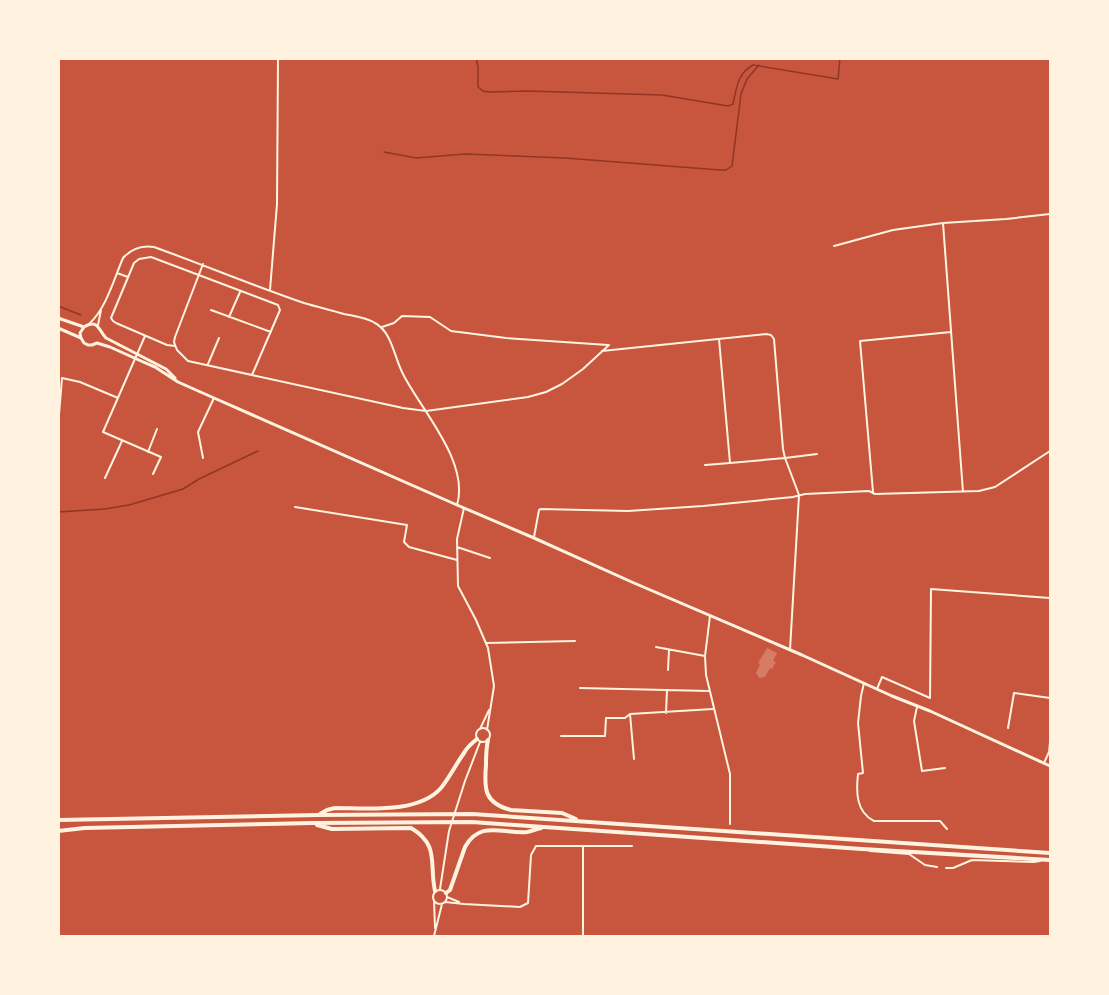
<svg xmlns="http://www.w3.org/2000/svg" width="1109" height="995" font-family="'Alegreya Sans',sans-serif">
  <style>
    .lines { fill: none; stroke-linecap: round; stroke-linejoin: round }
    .stream { stroke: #8f3625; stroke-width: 1.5 }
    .building { fill: #d67c66 }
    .minor { stroke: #fff3e0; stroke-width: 2 }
    .tertiary { stroke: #fff3e0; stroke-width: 3 }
    .primary { stroke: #fff3e0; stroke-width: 4 }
  </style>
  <rect width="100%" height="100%" fill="#c8553d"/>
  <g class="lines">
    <!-- stream -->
    <path class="stream" d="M 476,58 L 478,67 L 478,87 L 483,91 L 489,92 L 527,91 L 662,95 L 728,106 L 733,104 C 737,87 737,74 753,65 L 838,79 L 840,58
      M 384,152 L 416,158 L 465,154 L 565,158 L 720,170 L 726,170 L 732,166 L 741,94 L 747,79 L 759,65
      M 58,306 L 81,315
      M 58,512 L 105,509 L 129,505 L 183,489 L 199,479 L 258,451"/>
  </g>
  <!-- building -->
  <path class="building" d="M 767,648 L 777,653 L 773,661 L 776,662 L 772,669 L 770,668 L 765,677 L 759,678 L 756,673 L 760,664 L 758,663 Z"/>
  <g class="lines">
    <!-- minor -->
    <path class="minor" d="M 943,223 L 963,492
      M 834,246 L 893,230 L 943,223 L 1006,219 L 1050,214
      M 203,264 L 175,337 L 174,342 L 177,350 L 188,361 L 403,408 L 426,411 L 528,397 L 546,392 L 562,384 L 583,369 L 609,345
      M 117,273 L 128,277
      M 270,290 L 277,204 L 278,58
      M 211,310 L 271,332
      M 229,317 L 240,292
      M 89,324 C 106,309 114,279 123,258 C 131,249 142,245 154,247 C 204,265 254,286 304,303 C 317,307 331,310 344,314 C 354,316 365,317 375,323 C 392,332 394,357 403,374 C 421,410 470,462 457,505
      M 98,325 L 101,310
      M 382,327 L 394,323 L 402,316 L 430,317 L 451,331 L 506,338 L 608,345
      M 145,336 L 103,432 L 161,457 L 153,474
      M 719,339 L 730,463 L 785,458 L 817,454
      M 175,346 L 167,345 L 116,323 L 113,321 L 111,318 L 134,263 L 139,259 L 151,257 L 278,305 L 280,310 L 252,375
      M 602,351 L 766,334 L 771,335 L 774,339 L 783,449 L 785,458 L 799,495 L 790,650
      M 208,364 L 219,338
      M 58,427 L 62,378 L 80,382 L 118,398
      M 148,452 L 157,429
      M 203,458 L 198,432 L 214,398
      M 705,465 L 730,463
      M 105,478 L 122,441
      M 873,492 L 860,341 L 951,332
      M 295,507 L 407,525 L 404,542 L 409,547 L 457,560
      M 464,508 L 457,539 L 458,586 L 476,620 L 488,648 L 494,686 L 487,730
      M 534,537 L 539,510 L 541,509 L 628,511 L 703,506 L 793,497 L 805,494 L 869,491 L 875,494 L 979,491 L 995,487 L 1050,451
      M 457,547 L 490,558
      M 710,616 L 705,656 L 706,675 L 730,774 L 730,824
      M 486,643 L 575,641
      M 656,647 L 705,656
      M 668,670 L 669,650
      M 864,683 L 861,696 L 858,723 L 863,773 L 858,774 C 856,792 856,812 874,821 L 940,821 L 947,829
      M 580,688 L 709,691
      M 877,689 L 882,677 L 930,698 L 931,589 L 1050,598
      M 917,707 L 914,721 L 922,771 L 945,768
      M 666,713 L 667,690
      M 630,714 L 634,759
      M476 735a7 7 0 1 1 14 0a7 7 0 1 1-14 0Z
      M 1008,728 L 1014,693 L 1050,698
      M 480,729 L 489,710
      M 561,736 L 605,736 L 606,718 L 625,718 L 630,714 L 713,709
      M 1044,763 L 1049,752 L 1050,742
      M 583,846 L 583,936
      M 870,851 L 909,854 L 925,865 L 937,867
      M 946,868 L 953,868 L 972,860 L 1034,862 L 1040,861
      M 440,889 L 449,831 L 465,781 L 480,742
      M433 897a7 7 0 1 1 14 0a7 7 0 1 1-14 0Z
      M 447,897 L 459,902
      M 434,900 L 435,928
      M 445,902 L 464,904 L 520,907 L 528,903 L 531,855 L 536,846 L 632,846
      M 434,936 L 442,904"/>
    <!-- tertiary -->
    <path class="tertiary" d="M 58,318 L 84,327 C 98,318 99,331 106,338 L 166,369 L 175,378
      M 58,328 L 81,338 L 84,343 L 88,345 L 92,345 L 97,343 L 110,347 L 141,361 L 155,367 L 178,382 L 214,398 L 457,505 L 534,538 L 634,583 L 802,655 L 892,696 L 930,711 L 1050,766
      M 81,338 L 80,333 L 84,327"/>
    <!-- primary -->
    <path class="primary" d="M 488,740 C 486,749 486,757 486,765 C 484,789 484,803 511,810 L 562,813 L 576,819
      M 320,814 L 327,810 L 335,808 C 367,808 418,814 441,788 C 450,777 456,764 464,753 C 467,747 472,743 477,739
      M 58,820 L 318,815 L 472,814 L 1050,853
      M 317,825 L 332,829 L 411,828 C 440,845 429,864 435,891
      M 58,831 L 85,828 L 313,823 L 472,822 L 862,849 L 1050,860
      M 446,893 L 450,890 L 465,847 C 480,820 502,834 527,832 C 532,831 536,829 541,828"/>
  </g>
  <!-- border -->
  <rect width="1109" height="995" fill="none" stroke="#fff3e0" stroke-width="120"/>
</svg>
